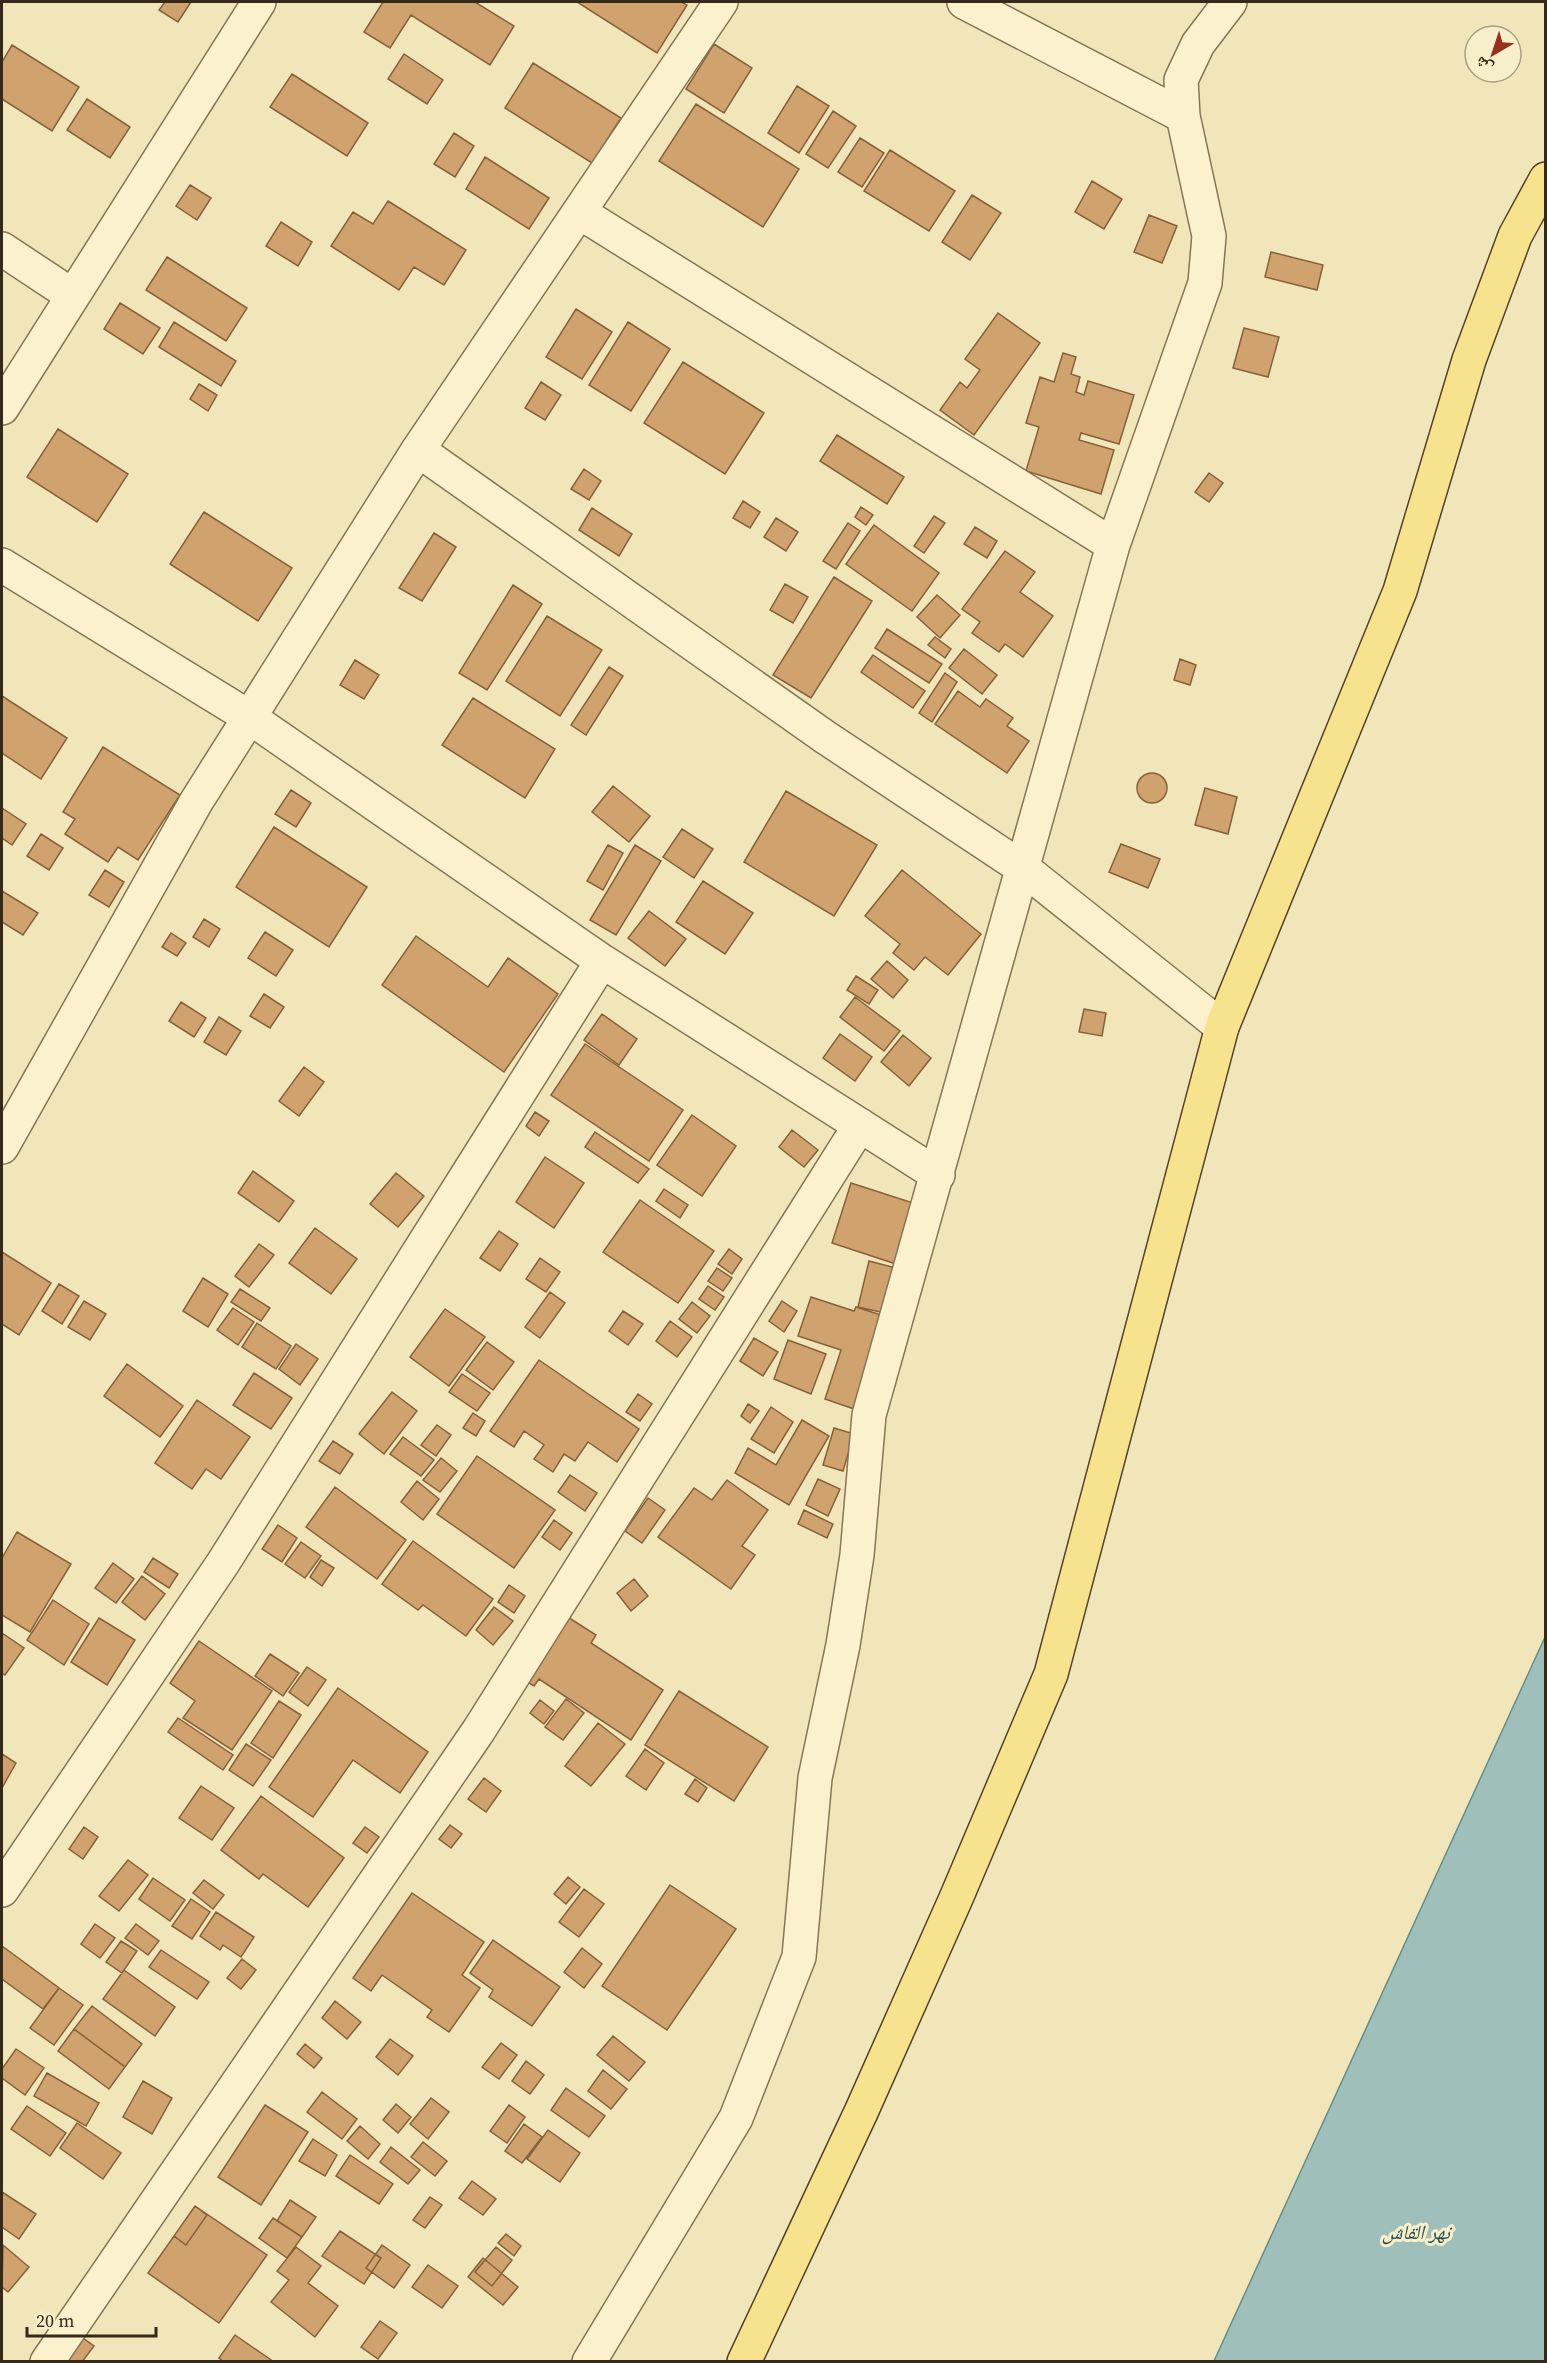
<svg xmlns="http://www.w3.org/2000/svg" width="1547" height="2363" font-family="'Source Serif 4','Noto Naskh Arabic',serif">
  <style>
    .water { fill: #9fc0ba; stroke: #678d88; stroke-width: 1.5 }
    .building { fill: #d0a26e; stroke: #876139; stroke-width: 1.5 }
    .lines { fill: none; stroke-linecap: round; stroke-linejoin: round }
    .minor-casing { stroke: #877554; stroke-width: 36 }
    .major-casing { stroke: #544229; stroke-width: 36 }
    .minor { stroke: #fbf2cd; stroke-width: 33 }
    .major { stroke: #f7e28e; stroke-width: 33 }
    .labels { text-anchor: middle; stroke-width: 6; stroke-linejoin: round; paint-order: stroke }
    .water-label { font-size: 20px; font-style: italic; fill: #285456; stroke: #f7efca }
  </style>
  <rect width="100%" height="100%" fill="#f0e6ba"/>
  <!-- water -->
  <path class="water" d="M 1545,1637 L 1545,2361 L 1214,2361 Z"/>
  <!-- building -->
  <path class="building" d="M 165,2 L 191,2 L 178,22 L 159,10 Z
    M 383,2 L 475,2 L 514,26 L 490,65 L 411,15 L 390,48 L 364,32 Z
    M 577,2 L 681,2 L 687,5 L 657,53 Z
    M 714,44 L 752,68 L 724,113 L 686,89 Z
    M 12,45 L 79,87 L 52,131 L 2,99 L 2,62 Z
    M 404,54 L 443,80 L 427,104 L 388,79 Z
    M 533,63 L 621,118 L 592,163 L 505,108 Z
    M 292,74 L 368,123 L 347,156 L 270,107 Z
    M 797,86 L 829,106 L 799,153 L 768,133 Z
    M 87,99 L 130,127 L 110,158 L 67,130 Z
    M 696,104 L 799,169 L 763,227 L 659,161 Z
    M 833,111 L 856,126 L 828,168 L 806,154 Z
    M 454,133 L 474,146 L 455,177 L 434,164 Z
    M 860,138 L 884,153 L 862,187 L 838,172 Z
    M 890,150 L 955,191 L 929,231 L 864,191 Z
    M 485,157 L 549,198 L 529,229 L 466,189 Z
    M 1092,181 L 1122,199 L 1104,229 L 1075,212 Z
    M 190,185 L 211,198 L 197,220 L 176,206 Z
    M 972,195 L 1001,213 L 970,260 L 942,242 Z
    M 388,201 L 466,250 L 444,285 L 414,267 L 399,290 L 331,246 L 353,212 L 373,224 Z
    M 1149,215 L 1177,226 L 1162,263 L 1134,252 Z
    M 281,222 L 312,242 L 298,266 L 266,246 Z
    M 1271,252 L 1323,265 L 1317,290 L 1265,277 Z
    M 167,257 L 247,308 L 226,341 L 146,290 Z
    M 120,303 L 160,328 L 143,354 L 104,329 Z
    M 576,309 L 612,332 L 582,379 L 546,357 Z
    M 998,313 L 1040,343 L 974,435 L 940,410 L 960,382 L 967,388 L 980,370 L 965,359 Z
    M 174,322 L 236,361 L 221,386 L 159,347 Z
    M 628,322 L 670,349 L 631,411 L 589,385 Z
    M 1244,328 L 1279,337 L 1268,377 L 1233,368 Z
    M 1063,353 L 1076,357 L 1071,374 L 1080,377 L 1076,392 L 1084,395 L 1088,381 L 1134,395 L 1119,444 L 1081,433 L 1079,440 L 1114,450 L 1101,494 L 1026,471 L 1039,427 L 1026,423 L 1040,377 L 1054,382 Z
    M 683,362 L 764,413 L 725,474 L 644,423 Z
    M 541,382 L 561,395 L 545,420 L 525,408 Z
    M 199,384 L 217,395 L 208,411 L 190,399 Z
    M 58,429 L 128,474 L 97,522 L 27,477 Z
    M 837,435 L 904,477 L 887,504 L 820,461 Z
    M 584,469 L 601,481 L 589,500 L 571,489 Z
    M 1209,473 L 1223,483 L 1209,502 L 1195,492 Z
    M 743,501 L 760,512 L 750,528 L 733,518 Z
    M 861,507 L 873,515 L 866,525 L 855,517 Z
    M 592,508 L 632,534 L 619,556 L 579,530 Z
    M 204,512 L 292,568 L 258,621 L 170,564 Z
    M 934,516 L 945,523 L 924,553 L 914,546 Z
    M 776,518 L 798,532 L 786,551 L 764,537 Z
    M 848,523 L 860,531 L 836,569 L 823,561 Z
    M 874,525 L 939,573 L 912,611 L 846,564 Z
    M 975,527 L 997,541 L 987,558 L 964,544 Z
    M 434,533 L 456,547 L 422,601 L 399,588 Z
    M 1005,551 L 1035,572 L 1020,592 L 1053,616 L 1023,657 L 1005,644 L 999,652 L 972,633 L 980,622 L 962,609 Z
    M 834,577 L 872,601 L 811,698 L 773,675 Z
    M 785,584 L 808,597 L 793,623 L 770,610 Z
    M 513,585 L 542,604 L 487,690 L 459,673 Z
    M 937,595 L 960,615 L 940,638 L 917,617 Z
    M 547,616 L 602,650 L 560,716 L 506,681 Z
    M 887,629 L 942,664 L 929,683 L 875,648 Z
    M 935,637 L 951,649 L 945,658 L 928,645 Z
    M 964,649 L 997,675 L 982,694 L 949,668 Z
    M 873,655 L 925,691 L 913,708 L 861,672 Z
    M 1180,659 L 1196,665 L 1190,685 L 1174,680 Z
    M 355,660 L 379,675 L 364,699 L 340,685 Z
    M 609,667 L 623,676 L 586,735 L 571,725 Z
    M 945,673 L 957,682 L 932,722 L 919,713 Z
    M 958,691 L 980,707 L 986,699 L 1013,718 L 1007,726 L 1029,741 L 1007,773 L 935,724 Z
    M 2,696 L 67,738 L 41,779 L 2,753 Z
    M 473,698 L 555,749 L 525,798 L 442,745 Z
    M 103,747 L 180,795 L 138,860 L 118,847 L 108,862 L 65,834 L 75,819 L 63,812 Z
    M1137 788a15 15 0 1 1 30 0a15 15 0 1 1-30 0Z
    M 613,786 L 650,816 L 629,842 L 592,812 Z
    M 1205,788 L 1237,797 L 1228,834 L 1195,825 Z
    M 291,790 L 311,803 L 296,827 L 275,814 Z
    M 786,791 L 877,845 L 834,916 L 744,862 Z
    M 2,808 L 26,824 L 12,845 L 2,838 Z
    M 274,827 L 367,887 L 329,947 L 236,887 Z
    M 682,829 L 713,849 L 694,878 L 663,857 Z
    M 41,834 L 63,848 L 49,870 L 27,856 Z
    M 1121,844 L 1160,859 L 1148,888 L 1109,872 Z
    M 608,845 L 623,853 L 603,890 L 587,881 Z
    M 635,845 L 661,861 L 616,935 L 590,920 Z
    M 105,870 L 124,882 L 109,907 L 89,895 Z
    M 902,870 L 981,934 L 948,975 L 925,957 L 914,970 L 893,953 L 900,944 L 865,916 Z
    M 703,881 L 753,913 L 725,954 L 676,922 Z
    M 2,891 L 38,913 L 23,935 L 2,922 Z
    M 649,911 L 686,939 L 665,966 L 628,938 Z
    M 204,919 L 220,929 L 209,947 L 193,937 Z
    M 265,932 L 293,950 L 276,976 L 248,958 Z
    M 171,933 L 186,943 L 177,956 L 162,947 Z
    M 416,936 L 488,987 L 508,958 L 558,994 L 504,1072 L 382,985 Z
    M 887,961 L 908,980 L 893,998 L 871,979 Z
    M 856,976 L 878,990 L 869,1004 L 847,990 Z
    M 264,994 L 284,1007 L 270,1028 L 250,1016 Z
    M 855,997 L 900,1031 L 884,1051 L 840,1017 Z
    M 181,1002 L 206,1018 L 194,1037 L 169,1021 Z
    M 1084,1009 L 1106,1013 L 1102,1036 L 1079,1032 Z
    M 602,1014 L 637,1039 L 619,1065 L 584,1040 Z
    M 219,1017 L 241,1031 L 226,1055 L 204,1042 Z
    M 840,1034 L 872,1057 L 855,1081 L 823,1058 Z
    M 903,1035 L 931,1058 L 909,1086 L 881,1062 Z
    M 585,1044 L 683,1110 L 649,1161 L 551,1095 Z
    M 304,1067 L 324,1082 L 299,1116 L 279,1101 Z
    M 535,1112 L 549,1121 L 539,1136 L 526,1126 Z
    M 692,1115 L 736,1146 L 702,1196 L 657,1165 Z
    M 792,1130 L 818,1150 L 804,1167 L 779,1147 Z
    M 595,1132 L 649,1169 L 638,1183 L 585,1147 Z
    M 545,1157 L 584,1183 L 554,1228 L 516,1202 Z
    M 253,1171 L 294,1201 L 279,1222 L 238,1193 Z
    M 396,1173 L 424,1196 L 398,1227 L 370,1204 Z
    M 851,1183 L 916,1204 L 896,1264 L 832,1243 Z
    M 664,1189 L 688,1205 L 680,1218 L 656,1201 Z
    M 640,1200 L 714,1251 L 678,1303 L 603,1252 Z
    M 315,1228 L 357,1259 L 331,1294 L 289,1263 Z
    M 499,1231 L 518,1244 L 500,1271 L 480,1258 Z
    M 259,1244 L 274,1255 L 249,1287 L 235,1276 Z
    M 729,1249 L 742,1259 L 732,1274 L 718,1264 Z
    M 2,1252 L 51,1283 L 19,1335 L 2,1324 Z
    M 540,1258 L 560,1272 L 546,1292 L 526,1279 Z
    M 869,1261 L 896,1268 L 885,1313 L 858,1307 Z
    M 717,1268 L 732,1278 L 723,1291 L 708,1281 Z
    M 203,1278 L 228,1294 L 208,1327 L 183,1311 Z
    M 59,1284 L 79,1296 L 62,1324 L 42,1311 Z
    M 708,1286 L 724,1297 L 715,1310 L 699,1299 Z
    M 240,1289 L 270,1308 L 261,1321 L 231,1302 Z
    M 550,1292 L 565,1303 L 540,1338 L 525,1327 Z
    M 811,1297 L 854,1311 L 856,1307 L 884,1316 L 854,1409 L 825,1399 L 841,1350 L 798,1336 Z
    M 84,1301 L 106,1314 L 90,1340 L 68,1327 Z
    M 782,1301 L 797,1311 L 784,1332 L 769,1321 Z
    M 692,1302 L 710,1316 L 697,1333 L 679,1319 Z
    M 233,1308 L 254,1322 L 238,1345 L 217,1330 Z
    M 445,1309 L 485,1337 L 449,1386 L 410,1357 Z
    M 623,1311 L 643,1324 L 628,1345 L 609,1331 Z
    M 670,1321 L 692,1337 L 677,1357 L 656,1341 Z
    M 257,1323 L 291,1346 L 276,1369 L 242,1347 Z
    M 754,1338 L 778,1352 L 763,1376 L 740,1361 Z
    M 788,1340 L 826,1354 L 811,1394 L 774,1379 Z
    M 487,1342 L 514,1362 L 493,1390 L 466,1370 Z
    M 296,1344 L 318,1359 L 300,1385 L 279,1369 Z
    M 539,1360 L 639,1429 L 617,1462 L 588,1442 L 575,1461 L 564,1454 L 553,1472 L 534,1459 L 544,1445 L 524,1431 L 514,1447 L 490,1431 Z
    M 127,1364 L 183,1406 L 160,1437 L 104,1396 Z
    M 254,1373 L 292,1398 L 271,1429 L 233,1405 Z
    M 462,1374 L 490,1393 L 477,1411 L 449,1392 Z
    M 392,1392 L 417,1411 L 384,1454 L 359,1434 Z
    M 638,1394 L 652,1404 L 640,1421 L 626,1412 Z
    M 197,1400 L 250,1437 L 221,1479 L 206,1469 L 192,1489 L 155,1463 Z
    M 748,1404 L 759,1411 L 750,1423 L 741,1416 Z
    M 771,1407 L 793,1422 L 774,1453 L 751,1439 Z
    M 473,1413 L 485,1421 L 476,1436 L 463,1428 Z
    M 802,1420 L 829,1436 L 789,1505 L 735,1473 L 748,1448 L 776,1465 Z
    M 437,1425 L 451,1435 L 436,1456 L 421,1445 Z
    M 834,1428 L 854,1434 L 843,1471 L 823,1465 Z
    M 403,1437 L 434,1460 L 421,1476 L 390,1454 Z
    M 333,1441 L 353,1454 L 340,1474 L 319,1461 Z
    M 477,1456 L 555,1510 L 514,1568 L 437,1514 Z
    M 441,1458 L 457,1471 L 440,1492 L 423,1480 Z
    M 570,1475 L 597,1493 L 585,1511 L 558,1492 Z
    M 818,1479 L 840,1489 L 828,1516 L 806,1505 Z
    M 727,1480 L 768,1510 L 742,1546 L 755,1555 L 731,1589 L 658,1537 L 694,1488 L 712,1500 Z
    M 417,1481 L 439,1499 L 423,1520 L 401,1502 Z
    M 335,1487 L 406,1540 L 377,1579 L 306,1527 Z
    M 648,1498 L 665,1510 L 642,1543 L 625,1531 Z
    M 804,1510 L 833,1524 L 827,1538 L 798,1524 Z
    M 554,1520 L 572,1533 L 560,1550 L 542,1537 Z
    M 278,1525 L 297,1538 L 282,1562 L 262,1549 Z
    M 17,1532 L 71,1564 L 30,1632 L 2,1615 L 2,1558 Z
    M 413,1541 L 493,1599 L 466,1636 L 423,1605 L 418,1610 L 382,1584 Z
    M 301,1542 L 321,1556 L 305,1578 L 285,1564 Z
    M 153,1558 L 178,1574 L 169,1588 L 144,1572 Z
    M 321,1560 L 334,1568 L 322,1586 L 310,1577 Z
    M 113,1563 L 134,1579 L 116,1603 L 95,1588 Z
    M 142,1576 L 165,1594 L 145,1620 L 122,1602 Z
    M 634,1579 L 648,1596 L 631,1611 L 617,1593 Z
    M 509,1585 L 525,1596 L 514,1613 L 498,1602 Z
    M 53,1600 L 89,1624 L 64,1665 L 27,1640 Z
    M 494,1607 L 513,1621 L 493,1645 L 476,1630 Z
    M 563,1614 L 596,1635 L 591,1643 L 663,1690 L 631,1740 L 539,1679 L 534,1686 L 521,1678 Z
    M 99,1618 L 135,1640 L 107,1685 L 71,1662 Z
    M 2,1633 L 24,1648 L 5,1675 L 2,1673 Z
    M 199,1641 L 272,1691 L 232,1750 L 183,1718 L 195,1701 L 170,1683 Z
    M 270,1654 L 299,1673 L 283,1696 L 255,1676 Z
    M 307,1667 L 326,1680 L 308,1706 L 289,1692 Z
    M 338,1688 L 428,1752 L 400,1793 L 353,1760 L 313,1817 L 269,1787 Z
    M 679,1691 L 768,1747 L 734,1801 L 645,1745 Z
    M 566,1699 L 584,1713 L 563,1740 L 545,1727 Z
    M 540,1700 L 554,1711 L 544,1724 L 530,1713 Z
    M 279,1701 L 301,1715 L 273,1758 L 251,1743 Z
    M 178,1718 L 233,1755 L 223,1770 L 168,1732 Z
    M 598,1723 L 625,1744 L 591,1786 L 565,1766 Z
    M 246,1744 L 271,1760 L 253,1786 L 229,1770 Z
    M 645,1749 L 664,1763 L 646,1790 L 626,1776 Z
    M 2,1754 L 16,1763 L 2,1788 Z
    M 484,1778 L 501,1791 L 486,1812 L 468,1799 Z
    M 695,1779 L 707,1788 L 698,1802 L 685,1794 Z
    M 201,1786 L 234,1808 L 212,1840 L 179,1818 Z
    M 261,1796 L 344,1858 L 308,1907 L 263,1874 L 259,1879 L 221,1850 Z
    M 450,1825 L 462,1834 L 451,1848 L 439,1839 Z
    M 84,1827 L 98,1837 L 83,1859 L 69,1849 Z
    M 365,1827 L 379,1837 L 367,1853 L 353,1843 Z
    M 128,1860 L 148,1875 L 119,1911 L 99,1896 Z
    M 568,1877 L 580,1887 L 566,1904 L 554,1894 Z
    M 153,1878 L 185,1900 L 170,1921 L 139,1899 Z
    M 204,1880 L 224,1895 L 213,1909 L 193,1893 Z
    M 670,1885 L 736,1929 L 667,2030 L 602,1986 Z
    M 584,1889 L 604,1904 L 579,1937 L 559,1922 Z
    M 412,1893 L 484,1942 L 462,1975 L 480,1988 L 449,2032 L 427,2017 L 432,2010 L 382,1975 L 371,1991 L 353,1978 Z
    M 191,1899 L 210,1912 L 192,1939 L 172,1926 Z
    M 216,1912 L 254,1937 L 241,1957 L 223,1945 L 220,1950 L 200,1936 Z
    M 95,1924 L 115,1938 L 100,1958 L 81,1944 Z
    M 136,1924 L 159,1941 L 148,1955 L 125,1938 Z
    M 493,1940 L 560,1987 L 532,2026 L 489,1997 L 493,1990 L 470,1973 Z
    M 121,1941 L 137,1951 L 122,1973 L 106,1962 Z
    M 2,1946 L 59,1988 L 43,2009 L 2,1979 Z
    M 582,1948 L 602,1964 L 584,1988 L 564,1972 Z
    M 161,1950 L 209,1982 L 197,1999 L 149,1967 Z
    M 242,1959 L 256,1970 L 241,1989 L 227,1978 Z
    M 124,1970 L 175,2007 L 155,2036 L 103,1999 Z
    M 59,1988 L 83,2005 L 54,2045 L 30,2028 Z
    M 335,2001 L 361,2022 L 347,2039 L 322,2018 Z
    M 92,2006 L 142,2044 L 125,2067 L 74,2029 Z
    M 74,2029 L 125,2067 L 109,2089 L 58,2051 Z
    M 613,2036 L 645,2062 L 629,2081 L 597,2055 Z
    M 390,2039 L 413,2056 L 398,2075 L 376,2057 Z
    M 501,2043 L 517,2055 L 499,2079 L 482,2067 Z
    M 305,2044 L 322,2058 L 314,2068 L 297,2054 Z
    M 16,2049 L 44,2068 L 25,2095 L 2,2078 L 2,2069 Z
    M 526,2061 L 544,2075 L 530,2094 L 512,2081 Z
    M 603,2070 L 627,2089 L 611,2109 L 588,2091 Z
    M 47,2073 L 99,2103 L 86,2126 L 34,2096 Z
    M 143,2081 L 172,2098 L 152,2134 L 123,2117 Z
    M 566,2088 L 605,2116 L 589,2137 L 551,2110 Z
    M 322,2092 L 357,2119 L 342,2139 L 307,2112 Z
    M 431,2098 L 449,2112 L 428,2139 L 410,2124 Z
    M 396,2104 L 411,2117 L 398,2133 L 383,2120 Z
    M 265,2105 L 308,2132 L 261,2205 L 218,2177 Z
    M 509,2105 L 525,2117 L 507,2143 L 490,2131 Z
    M 27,2106 L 66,2133 L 50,2156 L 11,2129 Z
    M 77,2123 L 121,2153 L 103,2179 L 60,2148 Z
    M 524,2124 L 542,2137 L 522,2163 L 505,2151 Z
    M 360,2126 L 380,2144 L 368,2159 L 347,2141 Z
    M 548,2130 L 580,2153 L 560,2182 L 527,2159 Z
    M 313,2139 L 337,2155 L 325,2176 L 299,2161 Z
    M 423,2142 L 447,2161 L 435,2176 L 411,2157 Z
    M 391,2147 L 420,2170 L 408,2184 L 380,2162 Z
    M 350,2155 L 393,2184 L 379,2204 L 336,2176 Z
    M 472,2181 L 496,2199 L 483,2215 L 459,2198 Z
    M 2,2192 L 36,2214 L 19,2239 L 2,2227 Z
    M 430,2197 L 442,2205 L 425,2228 L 413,2220 Z
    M 290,2200 L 316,2217 L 302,2237 L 277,2221 Z
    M 195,2206 L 207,2215 L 186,2245 L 174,2236 Z
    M 195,2206 L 267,2255 L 219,2323 L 148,2273 Z
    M 273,2218 L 302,2237 L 287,2258 L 259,2238 Z
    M 340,2231 L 381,2258 L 364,2284 L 322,2256 Z
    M 506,2234 L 521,2246 L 514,2256 L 498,2243 Z
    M 3,2245 L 29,2267 L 8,2292 L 2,2287 Z
    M 382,2245 L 410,2265 L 394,2288 L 366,2268 Z
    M 296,2247 L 321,2266 L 308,2283 L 338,2306 L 315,2337 L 271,2302 L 289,2280 L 277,2271 Z
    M 496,2247 L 512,2260 L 492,2286 L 475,2272 Z
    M 483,2258 L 518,2287 L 503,2305 L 468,2277 Z
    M 428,2265 L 458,2286 L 442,2308 L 412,2287 Z
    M 380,2321 L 397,2333 L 378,2359 L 361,2347 Z
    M 76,2333 L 94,2346 L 82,2362 L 72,2362 L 62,2354 Z
    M 235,2335 L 274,2362 L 224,2362 L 219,2358 Z"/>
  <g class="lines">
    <!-- minor casing -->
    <g class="minor-casing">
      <path id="minor" d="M 964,2 L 1183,116
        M 579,212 L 1113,545
        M 2,249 L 73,296
        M 2,408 L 259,2
        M 418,450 L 825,737 L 1024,869 L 1222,1027
        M 2,565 L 249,717 L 602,961 L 938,1175
        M 2,1147 L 196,802 L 418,450 L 721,2
        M 2,1890 L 223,1563 L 602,961
        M 47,2362 L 479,1730 L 860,1125
        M 589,2362 L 736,2118 L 799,1957 L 815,1778 L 843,1645 L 857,1555 L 869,1415 L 1113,545 L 1205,283 L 1209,236 L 1183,116 L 1181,80 L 1198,44 L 1230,2"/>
    </g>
    <!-- major casing -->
    <g class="major-casing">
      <path id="major" d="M 744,2362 L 862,2110 L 957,1896 L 1051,1674 L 1222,1027 L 1400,591 L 1469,360 L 1515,236 L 1546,179"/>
    </g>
    <!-- minor -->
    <use href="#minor" class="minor"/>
    <!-- major -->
    <use href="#major" class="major"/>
  </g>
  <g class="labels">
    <!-- water labels -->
    <g class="water-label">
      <text x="1416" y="2239">نهر القاش</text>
    </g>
  </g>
  <!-- border -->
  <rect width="1547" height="2363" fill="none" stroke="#352a1a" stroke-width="6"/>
  <!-- north arrow -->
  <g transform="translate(1493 54) rotate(219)"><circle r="28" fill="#f7efca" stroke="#a9a084" stroke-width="1.5"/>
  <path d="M0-4.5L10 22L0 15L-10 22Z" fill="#992e21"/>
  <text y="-9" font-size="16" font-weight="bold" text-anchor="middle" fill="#352a1a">ش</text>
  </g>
  <!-- scale -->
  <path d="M27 2327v9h129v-9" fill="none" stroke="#352a1a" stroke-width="3"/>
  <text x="36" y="2327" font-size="18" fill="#352a1a" stroke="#f7efca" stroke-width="4.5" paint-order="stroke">20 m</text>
</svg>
